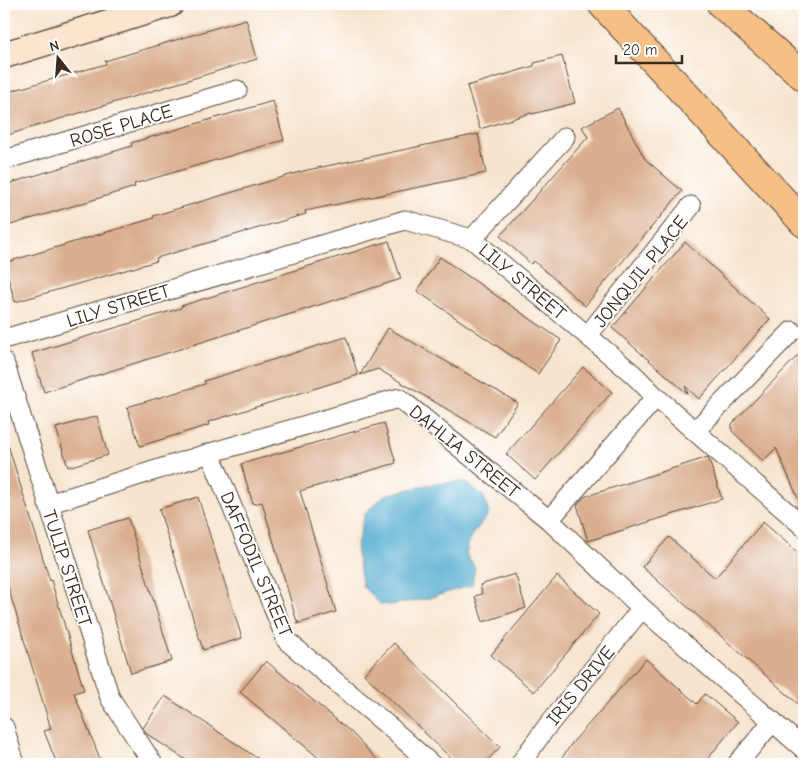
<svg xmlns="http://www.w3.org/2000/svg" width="808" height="768" font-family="'Comic Neue',sans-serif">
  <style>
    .water { fill: #52acd0; stroke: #466b77 }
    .building { fill: #daaf8f }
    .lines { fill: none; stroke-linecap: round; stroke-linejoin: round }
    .street-casing { stroke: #574638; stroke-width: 21 }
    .secondary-casing { stroke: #574638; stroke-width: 29 }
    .primary-casing { stroke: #574638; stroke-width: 30 }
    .highway-casing { stroke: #574638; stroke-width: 30 }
    .street { stroke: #fff; stroke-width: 19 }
    .secondary { stroke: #fbe5cf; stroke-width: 26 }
    .primary { stroke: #f5bf86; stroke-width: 28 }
    .highway { stroke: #f5bf86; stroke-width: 28 }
    .labels { text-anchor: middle; stroke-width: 4; stroke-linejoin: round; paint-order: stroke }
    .street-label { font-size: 19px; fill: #3b2a1e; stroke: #fff }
  </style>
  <rect width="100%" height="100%" fill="#fff"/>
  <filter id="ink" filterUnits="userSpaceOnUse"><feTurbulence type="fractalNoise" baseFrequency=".02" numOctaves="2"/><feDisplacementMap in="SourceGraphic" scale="10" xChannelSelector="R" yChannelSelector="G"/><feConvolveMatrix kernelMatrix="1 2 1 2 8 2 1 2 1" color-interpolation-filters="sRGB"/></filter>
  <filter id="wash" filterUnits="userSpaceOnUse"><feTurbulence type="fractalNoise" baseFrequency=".0096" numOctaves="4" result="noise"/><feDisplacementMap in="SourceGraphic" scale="20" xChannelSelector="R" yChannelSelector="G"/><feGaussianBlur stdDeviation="1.12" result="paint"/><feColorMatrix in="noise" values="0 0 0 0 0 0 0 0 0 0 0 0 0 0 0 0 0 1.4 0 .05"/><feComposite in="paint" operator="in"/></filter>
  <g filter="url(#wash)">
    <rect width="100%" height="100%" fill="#f7e4ce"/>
    <!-- water -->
    <path class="water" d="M 464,481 L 484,496 L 489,514 L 471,536 L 466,554 L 475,567 L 472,585 L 426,599 L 392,605 L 380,604 L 363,587 L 356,548 L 365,513 L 385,495 L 426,485 Z"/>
    <g id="blocks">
      <!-- building -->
      <path class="building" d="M 246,19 L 257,59 L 4,136 L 4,93 L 106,64 L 105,61 Z
        M 562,56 L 575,103 L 532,114 L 531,113 L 480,129 L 467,86 L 534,66 L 534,63 Z
        M 273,101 L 284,140 L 134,184 L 135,187 L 4,227 L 4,185 L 132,146 L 131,143 Z
        M 618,108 L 645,159 L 682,191 L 585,306 L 534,261 L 531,264 L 500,236 L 588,137 L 582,127 Z
        M 478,134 L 486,173 L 305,211 L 306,214 L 156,258 L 157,261 L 15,302 L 4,263 L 154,218 L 153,216 L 303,171 Z
        M 389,241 L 401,279 L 44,392 L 32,353 L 181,308 L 181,306 Z
        M 685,242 L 770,319 L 699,399 L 685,386 L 688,394 L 612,328 Z
        M 440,257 L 561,340 L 538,374 L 417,291 Z
        M 388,328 L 518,403 L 495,437 L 378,369 L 360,375 Z
        M 346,337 L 358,375 L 208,422 L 209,425 L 140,446 L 127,407 L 205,384 L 204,381 Z
        M 804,349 L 804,512 L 776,448 L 763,461 L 732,431 L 732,424 Z
        M 583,367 L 612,392 L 535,480 L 506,454 Z
        M 97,416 L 108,455 L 68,467 L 56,428 Z
        M 384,423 L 396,463 L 300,491 L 336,612 L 297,624 L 299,621 L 297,622 L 262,502 L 253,504 L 241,464 Z
        M 8,445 L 50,581 L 51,580 L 84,690 L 74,693 L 102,764 L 57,764 L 44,731 L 51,729 L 4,574 L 4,446 Z
        M 708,457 L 722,499 L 588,541 L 577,505 L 584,497 Z
        M 198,497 L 242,638 L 203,650 L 159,509 Z
        M 128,518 L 172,661 L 131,673 L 88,530 Z
        M 763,522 L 804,558 L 804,709 L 642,567 L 669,537 L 715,578 Z
        M 515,574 L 526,608 L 483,622 L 475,596 L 482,594 L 480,585 Z
        M 557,576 L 599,614 L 534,692 L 491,655 Z
        M 394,643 L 500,747 L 484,764 L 457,764 L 364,674 Z
        M 646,659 L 697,704 L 705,694 L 738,722 L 703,764 L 558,764 L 572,743 Z
        M 266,661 L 352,733 L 381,764 L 326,764 L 240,692 Z
        M 165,696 L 198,718 L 266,764 L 192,764 L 147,734 L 143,728 Z"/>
    </g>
  </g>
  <g filter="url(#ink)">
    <use href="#blocks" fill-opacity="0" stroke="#574638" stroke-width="1"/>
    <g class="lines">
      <!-- street casing -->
      <g class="street-casing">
        <path id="street" d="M 4,160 L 237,90
          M 472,239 L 565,137
          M 588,335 L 691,206
          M 4,339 L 405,220 L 472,239 L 633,374 L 656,397 L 804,527
          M 4,362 L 110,698 L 153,764
          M 695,431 L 792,331
          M 210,453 L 287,641 L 392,729 L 431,764
          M 48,504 L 210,453 L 399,398 L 549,520 L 642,608 L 804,749
          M 549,520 L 656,397
          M 4,727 L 15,764
          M 520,764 L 545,729 L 642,608
          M 737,764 L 773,721"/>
      </g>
      <!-- secondary casing -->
      <g class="secondary-casing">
        <path id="secondary" d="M 4,55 L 170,4"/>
      </g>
      <!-- primary casing -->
      <g class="primary-casing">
        <path id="primary" d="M 602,4 L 804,223"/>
      </g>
      <!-- highway casing -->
      <g class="highway-casing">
        <path id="highway" d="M 721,4 L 804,77"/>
      </g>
      <!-- street -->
      <use href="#street" class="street"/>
      <!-- secondary -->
      <use href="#secondary" class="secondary"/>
      <!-- primary -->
      <use href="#primary" class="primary"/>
      <!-- highway -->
      <use href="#highway" class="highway"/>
    </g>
  </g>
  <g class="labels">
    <!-- street labels -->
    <g class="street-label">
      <text transform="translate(121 125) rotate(-17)" y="7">ROSE PLACE</text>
      <text transform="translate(640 271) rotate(-51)" y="7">JONQUIL PLACE</text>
      <text transform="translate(523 281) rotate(40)" y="7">LILY STREET</text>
      <text transform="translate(118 305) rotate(-17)" y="7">LILY STREET</text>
      <text transform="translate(465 451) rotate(39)" y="7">DAHLIA STREET</text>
      <text transform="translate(257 564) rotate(67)" y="7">DAFFODIL STREET</text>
      <text transform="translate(68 568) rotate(72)" y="7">TULIP STREET</text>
      <text transform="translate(580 685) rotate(-51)" y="7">IRIS DRIVE</text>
    </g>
  </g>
  <!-- margin -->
  <rect width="808" height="768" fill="none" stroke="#fff" stroke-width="20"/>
  <!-- north arrow -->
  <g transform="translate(58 58) rotate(343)" stroke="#ffffff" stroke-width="4" paint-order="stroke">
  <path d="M0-4L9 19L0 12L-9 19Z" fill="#3b2a1e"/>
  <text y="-8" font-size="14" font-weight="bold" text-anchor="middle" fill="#3b2a1e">N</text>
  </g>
  <!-- scale -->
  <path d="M616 55v8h66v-8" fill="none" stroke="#3b2a1e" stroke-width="2.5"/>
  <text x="623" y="55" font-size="15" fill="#3b2a1e" stroke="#ffffff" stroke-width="4" paint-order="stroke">20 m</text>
</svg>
